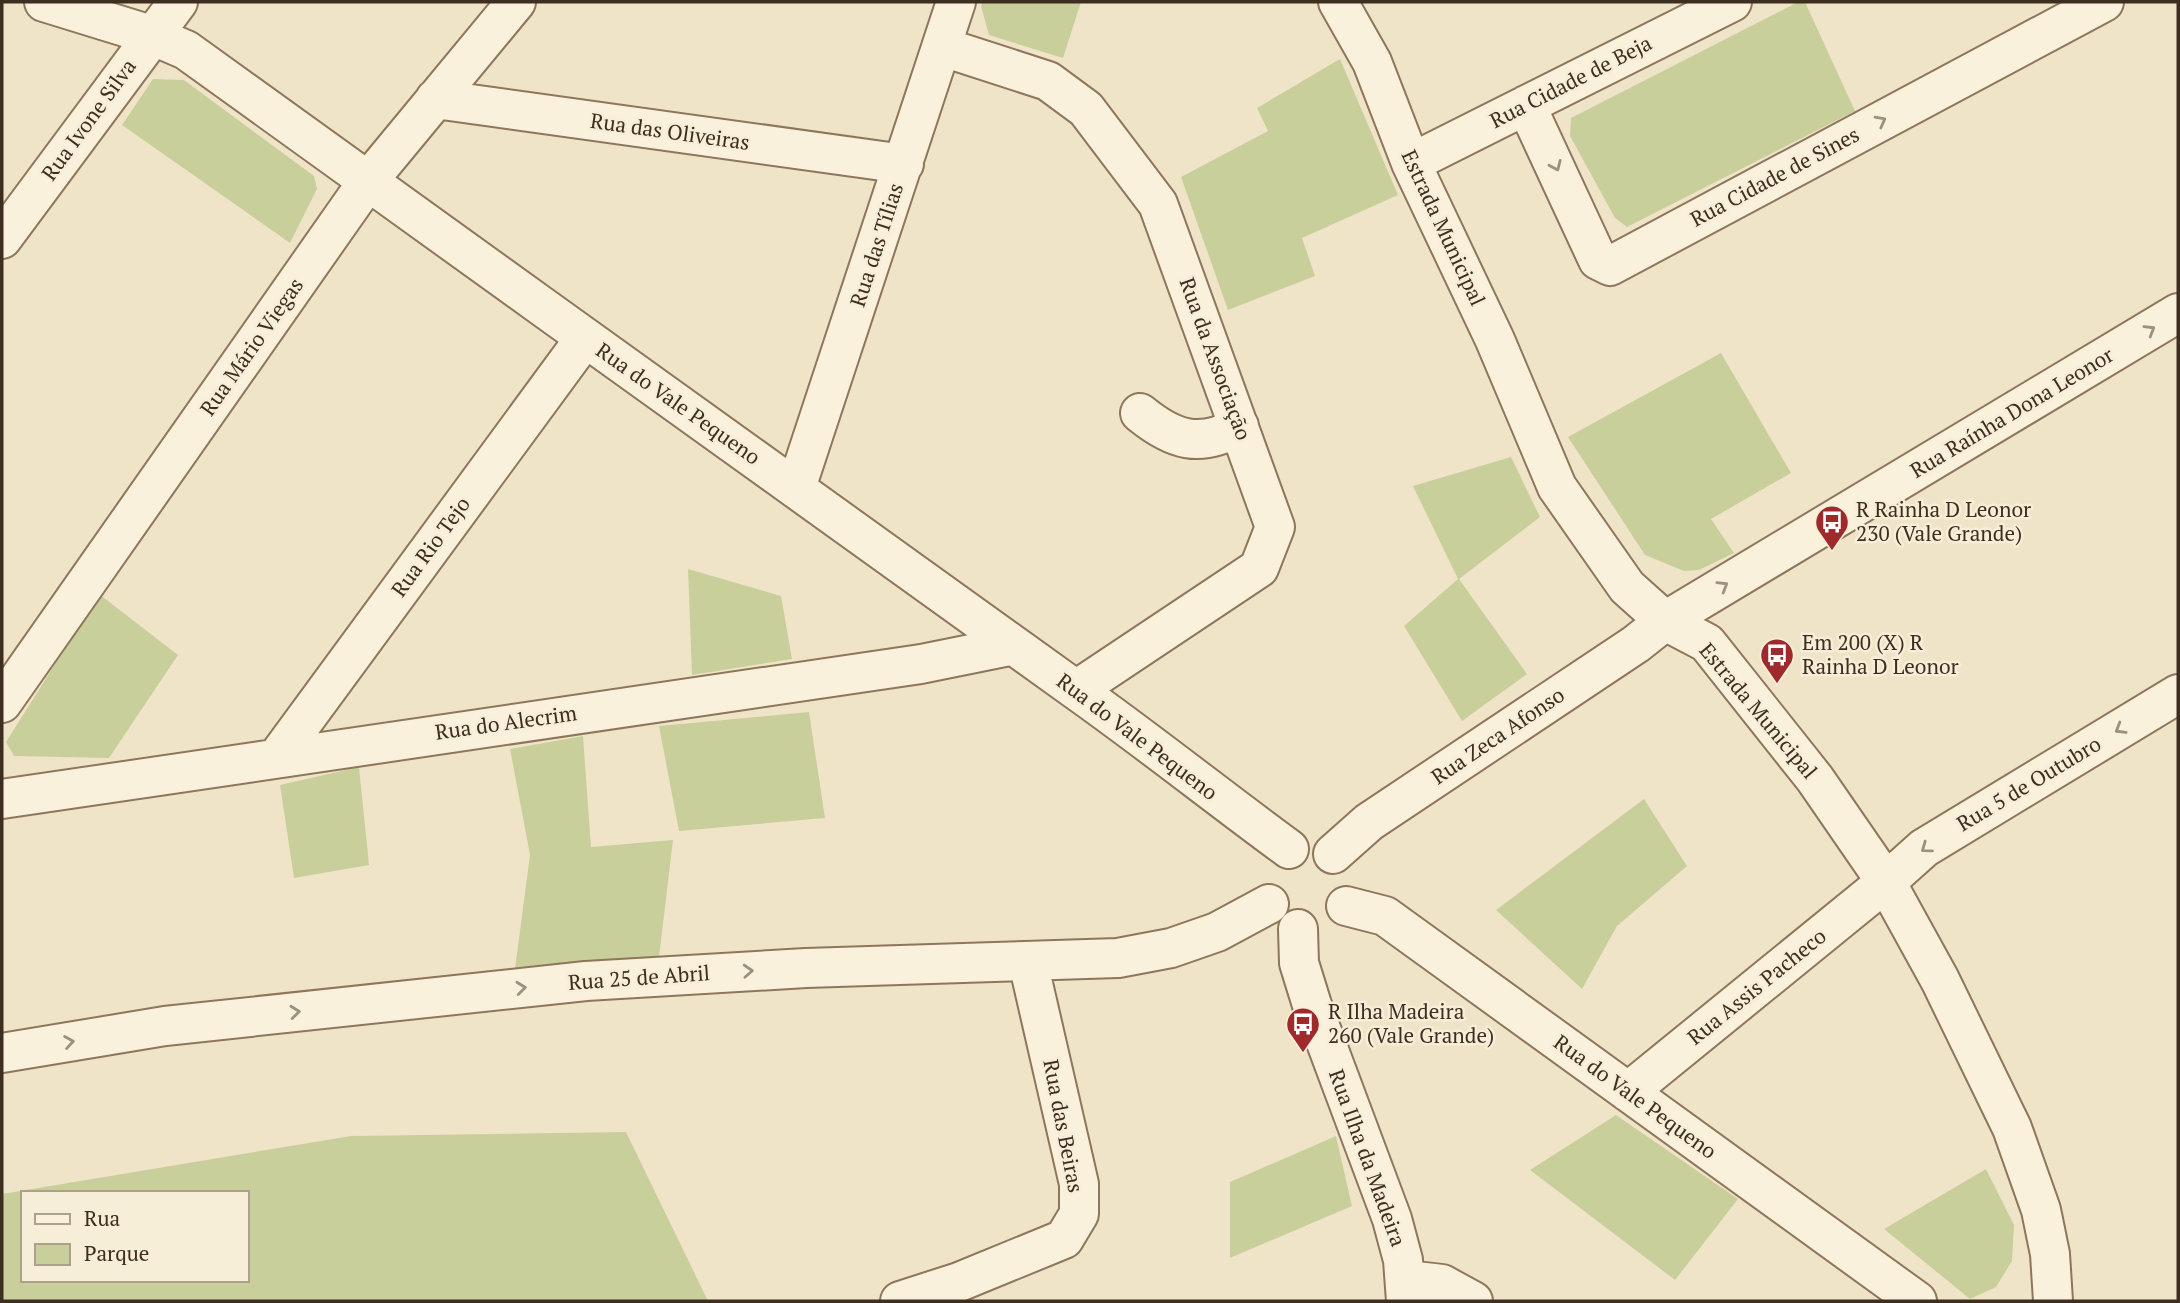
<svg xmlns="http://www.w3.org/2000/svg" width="2180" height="1303" font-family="'PT Serif',serif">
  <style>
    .green { fill: #c9cf9b; fill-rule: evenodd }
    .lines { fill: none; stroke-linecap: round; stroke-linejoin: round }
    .minor-casing { stroke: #8d765c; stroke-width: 42 }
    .minor { stroke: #faf1dc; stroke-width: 38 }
    .oneway { stroke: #9c907e }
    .labels { text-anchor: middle; stroke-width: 5; stroke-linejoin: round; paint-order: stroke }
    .street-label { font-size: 21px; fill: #3d2e20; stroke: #f7eed8 }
    .poi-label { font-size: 21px; fill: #3d2e20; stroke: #f7eed8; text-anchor: start }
  </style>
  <rect width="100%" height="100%" fill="#f0e4c8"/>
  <!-- green -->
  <path class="green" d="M 983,2 L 1081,2 L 1063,58 L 989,35 L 981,6 Z
    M 1798,2 L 1805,2 L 1855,111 L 1627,227 L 1615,218 L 1570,136 L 1571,118 Z
    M 1340,59 L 1398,195 L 1302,238 L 1315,276 L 1228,310 L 1181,177 L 1268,131 L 1257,108 Z
    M 153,79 L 184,80 L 314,176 L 317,189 L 290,243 L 122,125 Z
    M 1721,353 L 1791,473 L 1711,519 L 1734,553 L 1699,570 L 1684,571 L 1645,555 L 1568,437 Z
    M 1511,457 L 1540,517 L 1459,579 L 1527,674 L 1462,721 L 1404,626 L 1458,579 L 1413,486 Z
    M 688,569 L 781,596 L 792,659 L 692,675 Z
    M 99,594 L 178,655 L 109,758 L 14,756 L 6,742 Z
    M 809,712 L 825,818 L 679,831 L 659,726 Z
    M 583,736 L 591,847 L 673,840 L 659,957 L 514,976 L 530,855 L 510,749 Z
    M 359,767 L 369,865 L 294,878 L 280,785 Z
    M 1644,799 L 1687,866 L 1617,926 L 1582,989 L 1496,910 Z
    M 1616,1115 L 1738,1199 L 1675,1280 L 1530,1170 Z
    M 626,1132 L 708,1301 L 2,1301 L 2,1194 L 351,1136 ZM 23,1193 L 247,1193 L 247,1280 L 23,1280 Z
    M 1336,1136 L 1352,1206 L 1230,1258 L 1230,1182 Z
    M 1986,1169 L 2014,1225 L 2012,1261 L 1996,1287 L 1970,1299 L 1884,1229 Z"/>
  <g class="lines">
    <!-- minor casing -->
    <g class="minor-casing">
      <path id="minor" d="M 44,2 L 151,35 L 186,50 C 483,263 778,478 1076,690 C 1148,741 1218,797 1289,849
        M 1338,2 L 1372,62 L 1411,163 L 1495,340 L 1557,487 L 1627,587 L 1665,621 L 1707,643 L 1815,779 L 1886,882 L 1940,980 L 2012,1128 L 2041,1210 L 2050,1254 L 2053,1301
        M 943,47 L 1048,81 L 1086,109 L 1158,204 L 1275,527 L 1259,568 L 1076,690
        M 435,99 L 904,164
        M 1526,105 L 1598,260 L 1610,266 L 2104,2
        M 1411,163 L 1732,2
        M 2,239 L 178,2
        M 1140,413 C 1173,440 1200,449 1239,426
        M 796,488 L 956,2
        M 2,703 L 368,181 L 516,2
        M 278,756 L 585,338
        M 2,799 L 921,664 L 1010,646
        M 1333,854 L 1369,822 L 1636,644 L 1665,621 L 2178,313
        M 1346,906 L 1385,916 L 1917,1301
        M 1298,929 L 1299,963 L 1312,1005 L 1392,1219 L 1403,1260 L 1406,1301
        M 2,1053 L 165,1026 L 586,981 L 806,968 L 1118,958 L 1171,948 L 1217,932 L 1269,904
        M 1628,1092 L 1886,882 L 1924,848 L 2178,694
        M 1407,1280 L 1442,1284 L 1473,1301
        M 900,1301 L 959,1282 L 1064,1239 L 1079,1214 L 1079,1184 L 1028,962"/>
    </g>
    <!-- minor -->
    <use href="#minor" class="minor"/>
  </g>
  <!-- one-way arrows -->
  <defs><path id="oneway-chevron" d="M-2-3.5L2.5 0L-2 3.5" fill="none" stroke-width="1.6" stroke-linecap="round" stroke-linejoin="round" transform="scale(1.75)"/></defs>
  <g class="oneway">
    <use href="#oneway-chevron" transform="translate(1881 121) rotate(-28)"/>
    <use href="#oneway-chevron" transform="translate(1556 166) rotate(66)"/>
    <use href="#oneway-chevron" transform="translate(2150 330) rotate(-31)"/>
    <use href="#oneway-chevron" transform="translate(1723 586) rotate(-31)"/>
    <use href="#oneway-chevron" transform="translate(2120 729) rotate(149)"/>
    <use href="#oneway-chevron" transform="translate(1926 848) rotate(144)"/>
    <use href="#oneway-chevron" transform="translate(748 971) rotate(-3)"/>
    <use href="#oneway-chevron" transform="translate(521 988) rotate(-6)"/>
    <use href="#oneway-chevron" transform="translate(295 1012) rotate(-6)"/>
    <use href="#oneway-chevron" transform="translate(69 1042) rotate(-9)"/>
  </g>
  <!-- icons -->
  <defs>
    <g id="bus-pin" transform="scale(1.75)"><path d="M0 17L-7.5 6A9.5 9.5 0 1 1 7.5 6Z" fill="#9e2a2b" stroke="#f7eed8"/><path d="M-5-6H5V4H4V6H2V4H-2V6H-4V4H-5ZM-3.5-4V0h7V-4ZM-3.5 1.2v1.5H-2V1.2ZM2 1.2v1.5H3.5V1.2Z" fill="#fff"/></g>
  </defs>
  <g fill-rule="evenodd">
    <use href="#bus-pin" x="1832" y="522"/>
    <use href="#bus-pin" x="1777" y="655"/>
    <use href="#bus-pin" x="1303" y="1024"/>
  </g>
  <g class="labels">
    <!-- street labels -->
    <g class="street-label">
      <text transform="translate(1571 82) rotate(-27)" y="7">Rua Cidade de Beja</text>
      <text transform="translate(89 120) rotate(-54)" y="7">Rua Ivone Silva</text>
      <text transform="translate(670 132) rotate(8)" y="7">Rua das Oliveiras</text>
      <text transform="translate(1775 177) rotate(-28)" y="7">Rua Cidade de Sines</text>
      <text transform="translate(1443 228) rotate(65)" y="7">Estrada Municipal</text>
      <text transform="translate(877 245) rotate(-72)" y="7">Rua das Tílias</text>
      <text transform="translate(252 347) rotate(-55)" y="7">Rua Mário Viegas</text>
      <text transform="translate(1215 359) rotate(70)" y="7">Rua da Associação</text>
      <text transform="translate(678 404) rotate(35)" y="7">Rua do Vale Pequeno</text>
      <text transform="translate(2012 413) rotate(-31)" y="7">Rua Raínha Dona Leonor</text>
      <text transform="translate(431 547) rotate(-54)" y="7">Rua Rio Tejo</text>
      <text transform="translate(1758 711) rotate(50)" y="7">Estrada Municipal</text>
      <text transform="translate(506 723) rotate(-8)" y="7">Rua do Alecrim</text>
      <text transform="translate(1498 736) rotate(-34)" y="7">Rua Zeca Afonso</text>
      <text transform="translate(1137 737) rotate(37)" y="7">Rua do Vale Pequeno</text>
      <text transform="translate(2029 784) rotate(-31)" y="7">Rua 5 de Outubro</text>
      <text transform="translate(639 978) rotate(-4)" y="7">Rua 25 de Abril</text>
      <text transform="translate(1757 987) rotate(-39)" y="7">Rua Assis Pacheco</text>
      <text transform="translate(1635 1097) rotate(36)" y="7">Rua do Vale Pequeno</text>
      <text transform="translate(1063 1126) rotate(79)" y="7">Rua das Beiras</text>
      <text transform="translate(1367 1158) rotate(70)" y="7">Rua Ilha da Madeira</text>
    </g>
    <!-- poi labels -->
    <g class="poi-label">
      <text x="1856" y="517">R Rainha D Leonor<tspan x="1856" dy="24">230 (Vale Grande)</tspan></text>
      <text x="1802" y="650">Em 200 (X) R<tspan x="1802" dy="24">Rainha D Leonor</tspan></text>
      <text x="1328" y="1019">R Ilha Madeira<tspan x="1328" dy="24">260 (Vale Grande)</tspan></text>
    </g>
  </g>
  <!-- border -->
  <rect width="2180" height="1303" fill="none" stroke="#3d2e20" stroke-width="7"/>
  <!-- legend -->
  <rect x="21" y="1191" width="228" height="91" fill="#f7eed8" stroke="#ada18e" stroke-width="2"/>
  <rect x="35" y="1214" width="35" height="10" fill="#faf1dc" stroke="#ada18e" stroke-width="2"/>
  <text x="84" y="1226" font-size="21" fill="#3d2e20">Rua</text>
  <rect x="35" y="1244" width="35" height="21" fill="#c9cf9b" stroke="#ada18e" stroke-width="2"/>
  <text x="84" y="1261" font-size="21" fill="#3d2e20">Parque</text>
</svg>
